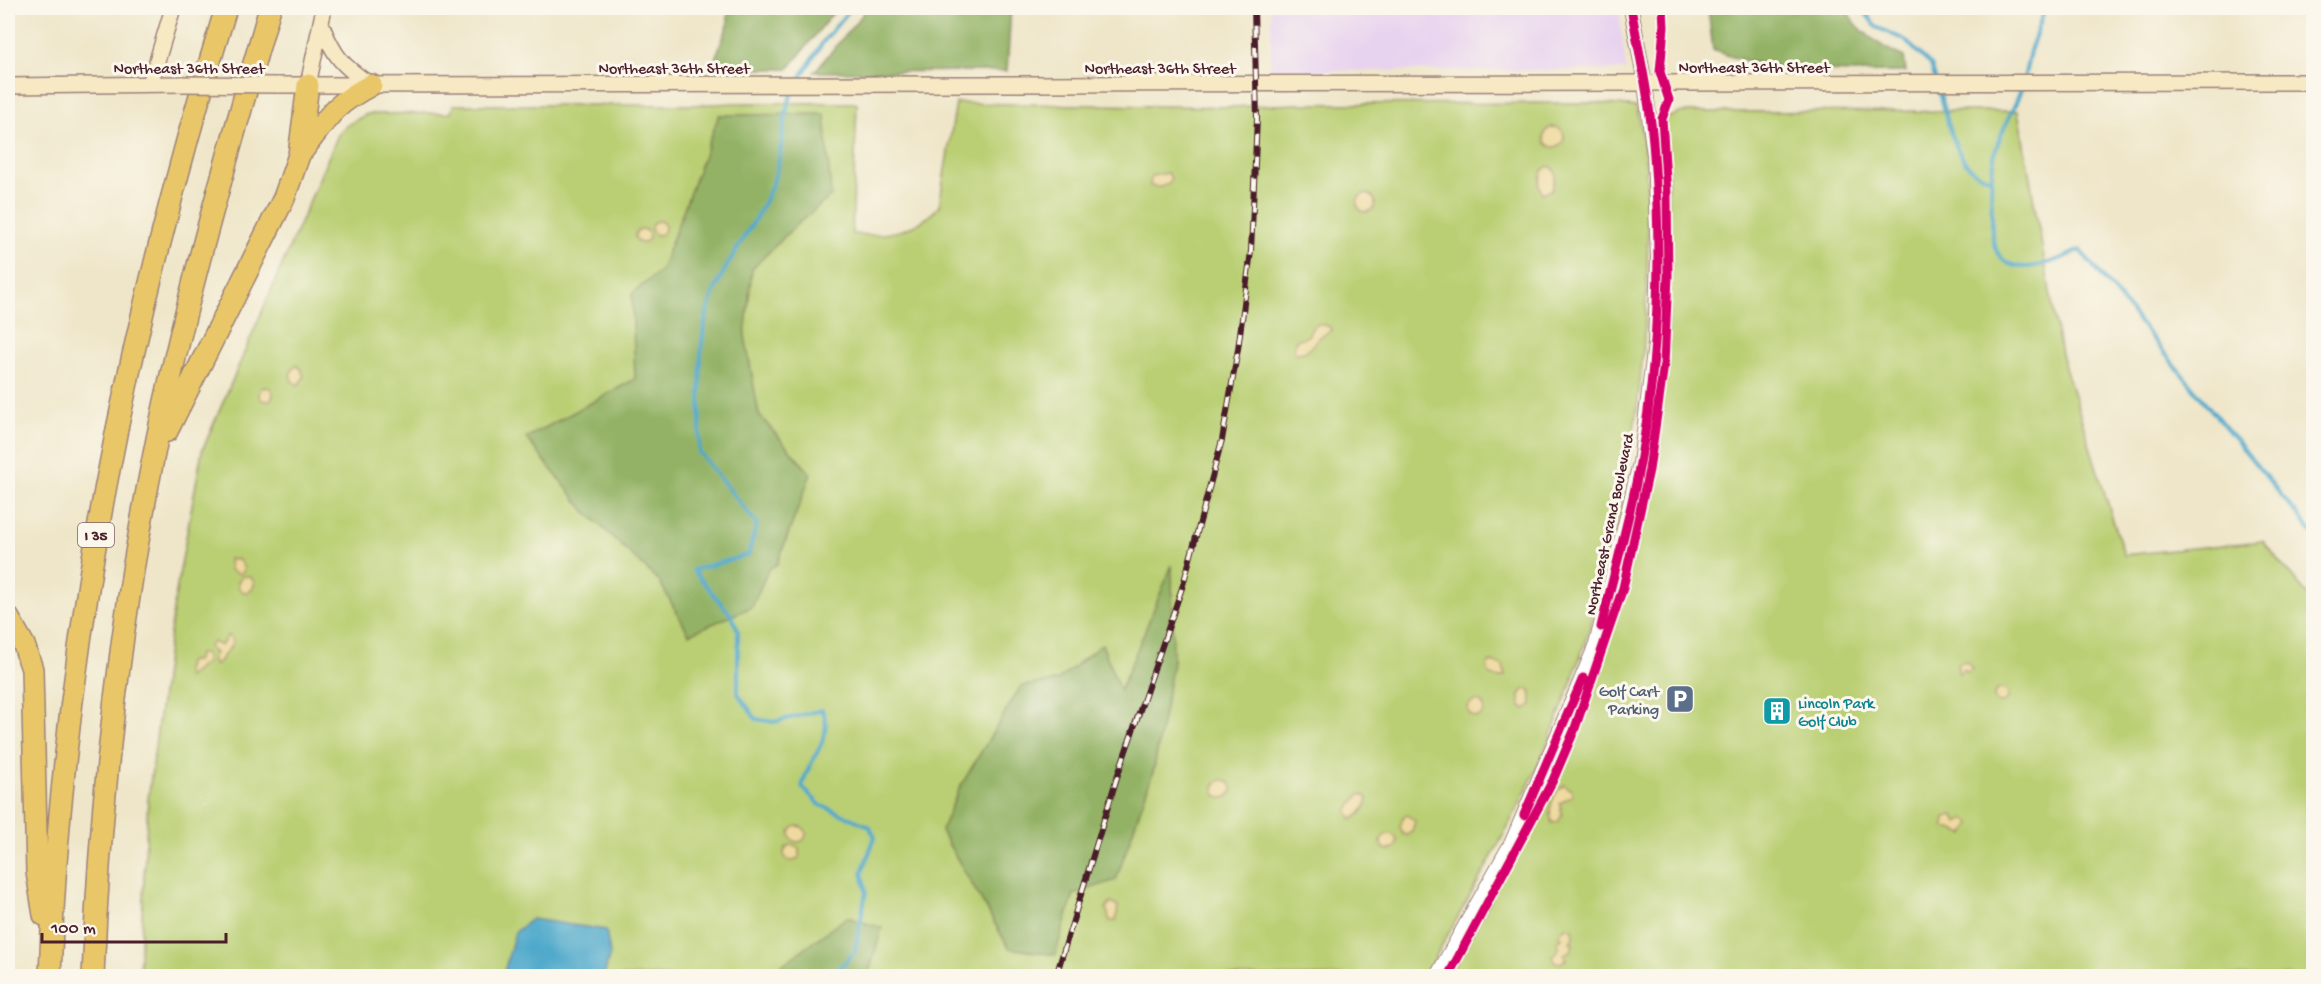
<svg xmlns="http://www.w3.org/2000/svg" width="2321" height="984" font-family="'Gochi Hand',sans-serif">
  <style>
    .built { fill: #e7d2ef }
    .green { fill: #bacf73; stroke: #82774f; stroke-width: 1.5 }
    .forest { fill: #93b265; stroke: #6e6848; stroke-width: 1.5 }
    .sand { fill: #eeda9e; stroke: #9c7c64; stroke-width: 1.5 }
    .water { fill: #4ea8cb; stroke: #4c647b; stroke-width: 1.5 }
    .lines { fill: none; stroke-linecap: round; stroke-linejoin: round }
    .stream { stroke: #4ea8cb; stroke-width: 4 }
    .tertiary-casing { stroke: #9c827a; stroke-width: 16 }
    .secondary-casing { stroke: #9c827a; stroke-width: 18 }
    .motorway-casing { stroke: #9c827a; stroke-width: 24 }
    .tertiary { stroke: #fff; stroke-width: 14 }
    .secondary { stroke: #f6e9c3; stroke-width: 15 }
    .motorway { stroke: #e9c769; stroke-width: 21 }
    .rail-casing { stroke: #4a1f2b; stroke-width: 6 }
    .rail { stroke: #fbf7ec; stroke-width: 4; stroke-dasharray: 11; stroke-linecap: butt }
    .secondary-bridge-casing { stroke: #9c827a; stroke-width: 18; stroke-linecap: butt }
    .secondary-bridge { stroke: #f6e9c3; stroke-width: 15 }
    .cycleway-casing { stroke: #fbf7ec; stroke-width: 13 }
    .cycleway { stroke: #d6006c; stroke-width: 9 }
    .labels { text-anchor: middle; stroke-width: 6; stroke-linejoin: round; paint-order: stroke }
    .shield { fill: #fbf7ec; stroke: #7f6065; stroke-width: 1.5 }
    .shield-label { font-size: 15px; font-weight: bold; fill: #4a1f2b }
    .street-label { font-size: 16px; fill: #4a1f2b; stroke: #fbf7ec }
    .service-label { font-size: 16px; fill: #4e5e75; stroke: #fbf7ec; text-anchor: end }
    .culture-label { font-size: 16px; fill: #0d838f; stroke: #fbf7ec; text-anchor: start }
  </style>
  <rect width="100%" height="100%" fill="#fbf7ec"/>
  <filter id="ink" filterUnits="userSpaceOnUse"><feTurbulence type="fractalNoise" baseFrequency=".0167" numOctaves="2"/><feDisplacementMap in="SourceGraphic" scale="12" xChannelSelector="R" yChannelSelector="G"/><feConvolveMatrix kernelMatrix="1 2 1 2 8 2 1 2 1" color-interpolation-filters="sRGB"/></filter>
  <filter id="wash" filterUnits="userSpaceOnUse"><feTurbulence type="fractalNoise" baseFrequency=".008" numOctaves="4" result="noise"/><feDisplacementMap in="SourceGraphic" scale="24" xChannelSelector="R" yChannelSelector="G"/><feGaussianBlur stdDeviation="1.35" result="paint"/><feColorMatrix in="noise" values="0 0 0 0 0 0 0 0 0 0 0 0 0 0 0 0 0 1.4 0 .05"/><feComposite in="paint" operator="in"/></filter>
  <g filter="url(#wash)">
    <rect width="100%" height="100%" fill="#efe6c9"/>
    <!-- built -->
    <path class="built" d="M 1271,8 L 1619,8 L 1626,70 L 1271,71 Z"/>
    <!-- green -->
    <path class="green" d="M 735,103 L 857,103 L 852,234 C 883,237 918,232 939,206 L 956,103 L 1231,107 L 1296,104 L 1597,103 L 1636,107 C 1650,151 1648,233 1647,281 C 1642,449 1604,621 1534,774 C 1502,843 1461,910 1425,976 L 139,976 L 148,800 L 174,603 L 202,451 L 338,135 L 347,125 L 367,114 L 451,113 L 453,105 L 692,105 Z
      M 2018,111 L 2061,354 L 2124,555 L 2263,541 L 2313,602 L 2313,976 L 1449,976 L 1554,781 L 1576,731 L 1614,616 L 1658,419 L 1668,328 L 1668,168 L 1664,119 L 1683,112 Z"/>
    <!-- forest -->
    <path class="forest" d="M 728,8 L 837,8 L 788,69 L 711,69 L 728,25 Z
      M 868,8 L 1011,8 L 1007,71 L 814,72 Z
      M 1708,8 L 1846,8 C 1854,29 1883,48 1904,57 L 1906,72 C 1845,72 1771,74 1713,50 Z
      M 825,114 L 831,196 L 795,226 L 752,269 L 745,336 L 759,415 L 811,474 L 777,564 L 768,570 L 752,607 L 689,634 L 659,581 L 585,511 L 526,438 L 635,379 L 632,294 L 661,270 L 719,115 Z
      M 1172,565 L 1173,662 L 1154,769 L 1116,880 L 1074,894 L 1055,955 L 1009,948 L 941,831 L 960,787 L 1021,686 L 1057,681 L 1102,644 L 1120,691 Z
      M 847,917 L 882,928 L 868,976 L 767,976 Z"/>
    <!-- sand -->
    <path class="sand" d="M1544 137a10 10 0 1 1 20 0a10 10 0 1 1-20 0Z
      M 1548,166 L 1553,168 L 1556,174 L 1552,190 L 1542,193 L 1539,185 L 1542,171 Z
      M 1168,173 L 1171,178 L 1169,184 L 1160,187 L 1150,186 L 1151,176 Z
      M1357 203a9 9 0 1 1 18 0a9 9 0 1 1-18 0Z
      M651 228a7 7 0 1 1 14 0a7 7 0 1 1-14 0Z
      M635 236a7 7 0 1 1 14 0a7 7 0 1 1-14 0Z
      M 1318,324 L 1328,326 L 1332,330 C 1328,333 1323,334 1319,338 C 1311,347 1309,353 1295,353 L 1293,349 L 1296,340 L 1308,336 L 1312,328 Z
      M 296,365 L 301,369 L 304,377 L 298,385 L 292,381 L 290,374 Z
      M259 394a7 7 0 1 1 14 0a7 7 0 1 1-14 0Z
      M 229,559 L 238,559 L 244,568 L 242,573 L 239,574 L 230,570 Z
      M238 584a8 8 0 1 1 16 0a8 8 0 1 1-16 0Z
      M 228,635 L 232,638 L 232,645 L 218,663 L 214,664 L 212,657 L 215,653 L 209,648 L 210,645 L 213,642 L 221,646 Z
      M 199,654 L 205,654 L 207,662 L 188,677 L 186,670 L 189,661 L 196,661 Z
      M 1967,661 L 1972,669 L 1968,672 L 1964,669 L 1959,674 L 1957,663 Z
      M 1490,662 L 1503,665 L 1505,676 L 1499,678 L 1489,674 L 1487,667 Z
      M1994 696a7 7 0 1 1 14 0a7 7 0 1 1-14 0Z
      M 1524,689 L 1530,690 L 1532,705 L 1525,709 L 1520,706 L 1520,695 Z
      M1468 709a8 8 0 1 1 16 0a8 8 0 1 1-16 0Z
      M1214 789a9 9 0 1 1 18 0a9 9 0 1 1-18 0Z
      M 1564,785 L 1571,790 L 1573,795 L 1560,803 L 1562,815 L 1558,822 L 1552,823 C 1547,810 1553,793 1564,785 Z
      M 1359,795 L 1365,795 L 1368,799 C 1366,808 1360,816 1352,819 L 1347,811 Z
      M 1407,815 L 1415,821 L 1412,832 L 1407,835 L 1403,834 L 1400,827 L 1403,817 Z
      M 1954,815 L 1957,823 L 1966,819 L 1971,823 L 1965,834 L 1944,827 L 1945,817 Z
      M790 834a8 8 0 1 1 16 0a8 8 0 1 1-16 0Z
      M1381 842a8 8 0 1 1 16 0a8 8 0 1 1-16 0Z
      M784 853a8 8 0 1 1 16 0a8 8 0 1 1-16 0Z
      M 1111,903 L 1118,906 L 1116,921 L 1110,921 L 1106,908 Z
      M 1565,927 L 1573,929 L 1574,937 L 1570,942 L 1573,945 L 1570,951 L 1564,954 L 1566,959 L 1561,963 L 1555,962 L 1552,956 L 1559,949 L 1558,940 L 1562,938 L 1559,934 Z"/>
    <!-- water -->
    <path class="water" d="M 532,919 L 606,930 L 610,954 L 604,976 L 503,976 L 515,932 Z"/>
    <g class="lines">
      <!-- stream -->
      <path class="stream" d="M 1862,8 L 1876,27 L 1905,40 L 1931,65 L 1935,78
        M 2024,79 L 2030,51 L 2045,8
        M 799,80 L 823,42 L 851,8
        M 2022,86 C 2016,108 2002,127 1996,149 C 1990,170 1991,191 1992,213 C 1992,222 1991,232 1993,240 C 2002,285 2053,263 2080,250 L 2314,535
        M 1938,88 C 1948,117 1954,172 1990,178
        M 794,89 C 781,115 784,145 776,173 C 763,217 730,252 713,294 C 694,342 703,401 699,452 L 757,524 L 748,555 L 693,570 L 732,616 L 738,631 L 738,694 L 756,719 L 774,722 L 822,710 C 836,737 807,760 802,787 L 820,805 L 869,826 L 875,837 L 862,872 L 866,892 L 855,951 L 837,971 L 819,976"/>
    </g>
  </g>
  <g filter="url(#ink)">
    <g class="lines">
      <!-- tertiary casing -->
      <g class="tertiary-casing">
        <path id="tertiary" d="M 1437,976 L 1512,842 L 1596,645 L 1640,463 L 1655,344 L 1658,258 L 1654,155 L 1645,84 L 1631,8"/>
      </g>
      <!-- secondary casing -->
      <g class="secondary-casing">
        <path id="secondary" d="M 321,24 C 334,56 342,66 371,85
          M 150,84 L 173,8
          M 277,85 L 2314,82
          M 308,85 L 324,8
          M 8,86 L 183,84"/>
      </g>
      <!-- motorway casing -->
      <g class="motorway-casing">
        <path id="motorway" d="M 303,150 C 329,116 332,106 371,85
          M 167,431 L 284,198 L 299,155 L 308,85
          M 8,617 L 24,645 L 32,669 L 37,872 L 44,915
          M 50,976 C 61,646 129,323 226,8
          M 93,976 C 100,802 119,630 153,459 C 183,307 227,157 270,8"/>
      </g>
      <!-- tertiary -->
      <use href="#tertiary" class="tertiary"/>
      <!-- secondary -->
      <use href="#secondary" class="secondary"/>
      <!-- motorway -->
      <use href="#motorway" class="motorway"/>
      <!-- rail casing -->
      <g class="rail-casing">
        <path id="rail" d="M 1056,976 L 1118,774 L 1183,585 L 1222,440 L 1238,349 L 1251,251 L 1257,118 L 1254,8"/>
      </g>
      <!-- rail -->
      <use href="#rail" class="rail"/>
      <!-- secondary-bridge casing -->
      <g class="secondary-bridge-casing">
        <path id="secondary-bridge" d="M 183,84 L 277,85"/>
      </g>
      <!-- secondary-bridge -->
      <use href="#secondary-bridge" class="secondary-bridge"/>
      <!-- cycleway casing -->
      <g class="cycleway-casing">
        <path id="cycleway" d="M 1601,627 C 1614,573 1630,518 1640,463 C 1658,362 1662,258 1654,155 C 1651,106 1640,56 1631,8
          M 1524,815 L 1583,678
          M 1448,976 L 1553,780 L 1574,731 L 1623,588 L 1649,470 L 1664,364 L 1668,276 L 1667,194 L 1662,119 L 1669,100 L 1660,72 L 1664,27 L 1663,8"/>
      </g>
      <!-- cycleway -->
      <use href="#cycleway" class="cycleway"/>
    </g>
  </g>
  <!-- icons -->
  <defs>
    <g id="parking-square" transform="scale(1.5)"><rect x="-9" y="-9" width="18" height="18" rx="4" fill="#5c6f8a" stroke="#fbf7ec"/><path d="M-3.5-5.5H1a3.5 3.5 0 0 1 0 7H-1V5.5H-3.5ZM-1-3.4V-.6H.8a1.4 1.4 0 0 0 0-2.8Z" fill="#fff"/></g>
    <g id="building-square" transform="scale(1.5)"><rect x="-9" y="-9" width="18" height="18" rx="4" fill="#0f9aa8" stroke="#fbf7ec"/><path d="M-4-6H4V6H1V3H-1V6H-4ZM-2.5-4.3h1.7v1.8h-1.7ZM.8-4.3h1.7v1.8H.8ZM-2.5-1h1.7V.8h-1.7ZM.8-1h1.7V.8H.8Z" fill="#fff"/></g>
  </defs>
  <g fill-rule="evenodd">
    <use href="#parking-square" x="1680" y="699"/>
    <use href="#building-square" x="1777" y="711"/>
  </g>
  <g class="labels">
    <!-- shield labels -->
    <rect class="shield" x="78" y="523" width="36" height="24" rx="4.5"/>
    <g class="shield-label">
      <text x="96" y="540">I 35</text>
    </g>
    <!-- street labels -->
    <g class="street-label">
      <text x="1754" y="72">Northeast 36th Street</text>
      <text x="189" y="73">Northeast 36th Street</text>
      <text x="674" y="73">Northeast 36th Street</text>
      <text x="1160" y="73">Northeast 36th Street</text>
      <text transform="translate(1608 524) rotate(-78)" y="6">Northeast Grand Boulevard</text>
    </g>
    <!-- service labels -->
    <g class="service-label">
      <text x="1659" y="696">Golf Cart<tspan x="1659" dy="18">Parking</tspan></text>
    </g>
    <!-- culture labels -->
    <g class="culture-label">
      <text x="1798" y="708">Lincoln Park<tspan x="1798" dy="18">Golf Club</tspan></text>
    </g>
  </g>
  <!-- margin -->
  <rect width="2321" height="984" fill="none" stroke="#fbf7ec" stroke-width="30"/>
  <!-- scale -->
  <path d="M42 933v9h184v-9" fill="none" stroke="#4a1f2b" stroke-width="3"/>
  <text x="51" y="933" font-size="18" fill="#4a1f2b" stroke="#fbf7ec" stroke-width="4.5" paint-order="stroke">100 m</text>
</svg>
